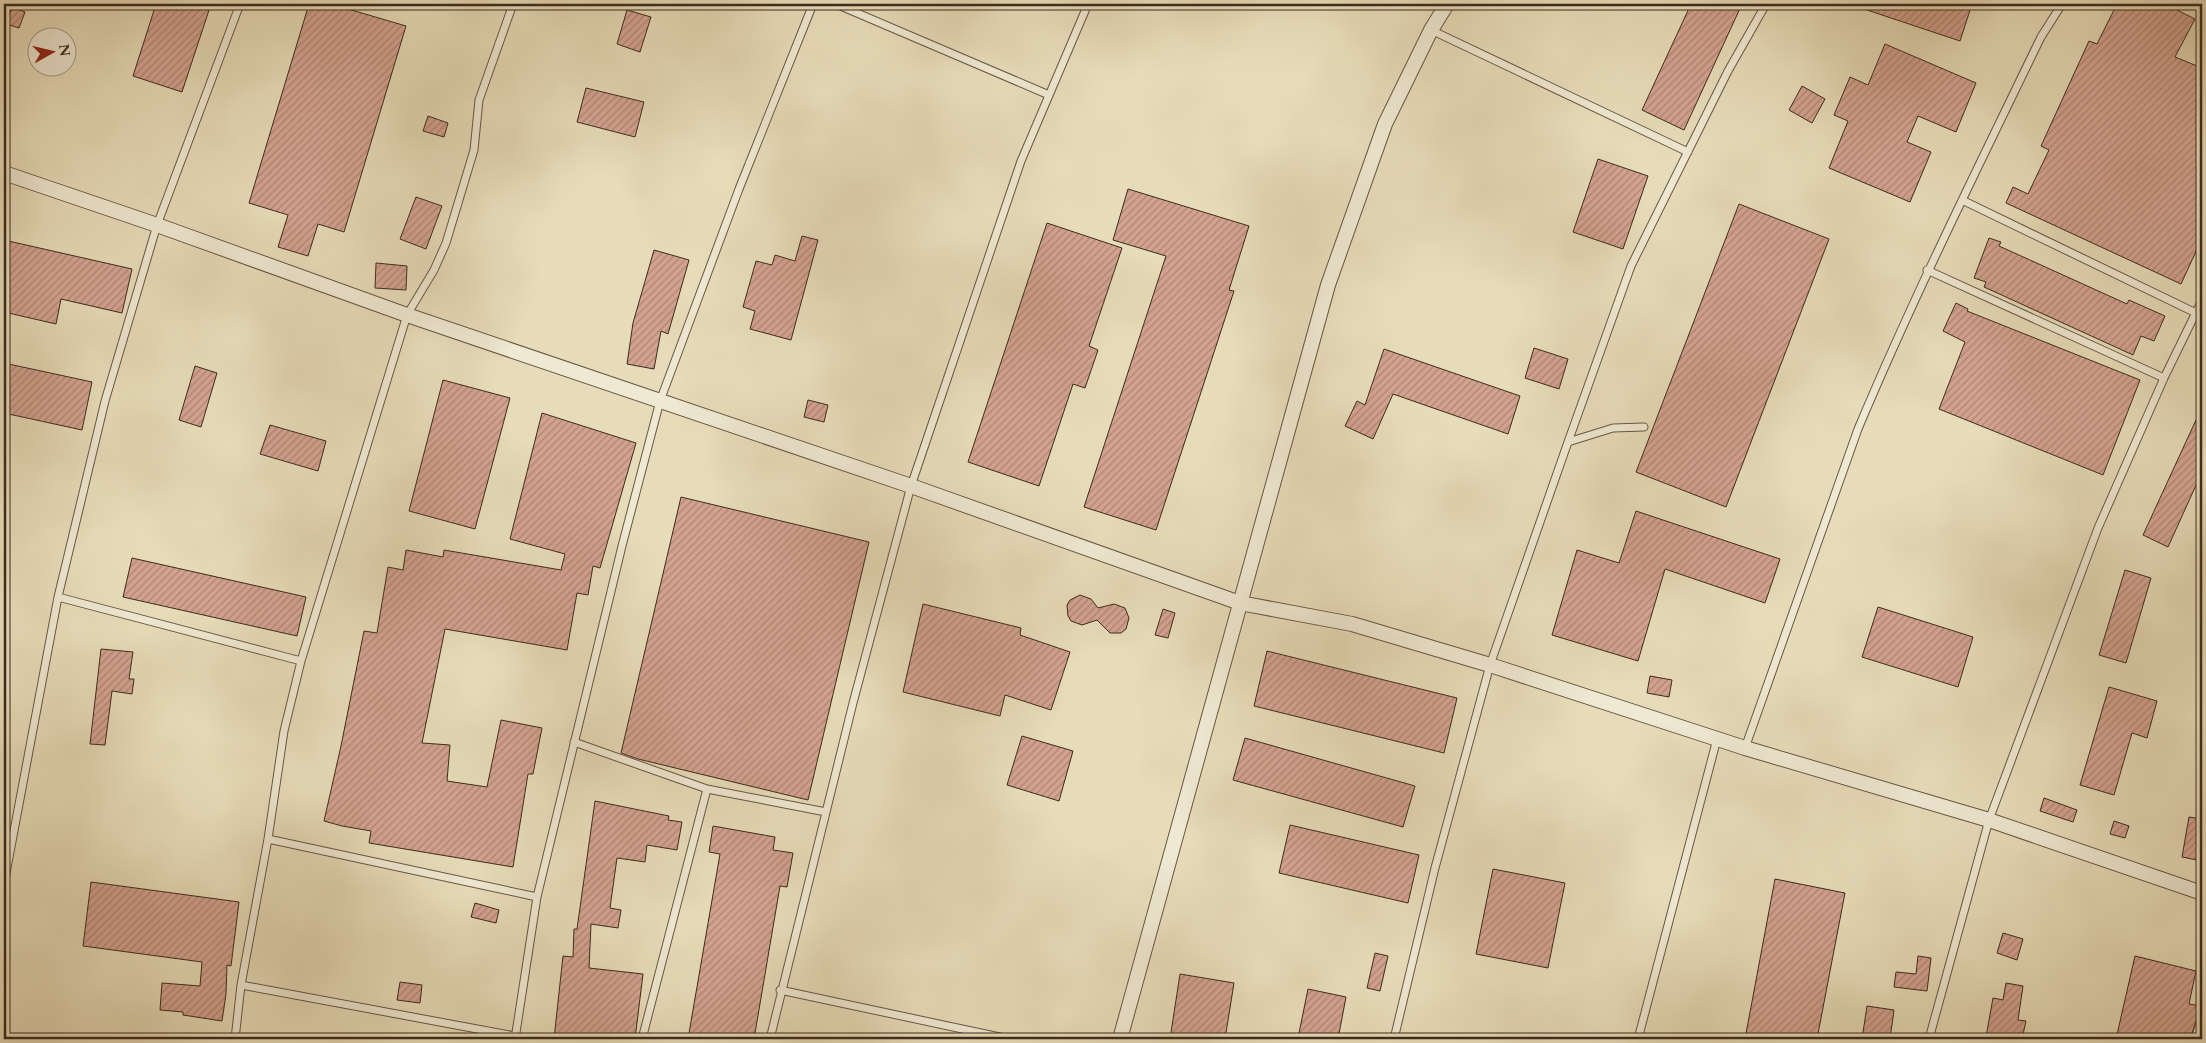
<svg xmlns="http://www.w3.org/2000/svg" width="2206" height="1043" font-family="Cardo,serif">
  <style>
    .building { fill: url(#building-hatch); stroke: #3c2b1c }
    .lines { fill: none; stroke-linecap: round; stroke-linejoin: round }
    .lane-casing { stroke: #675743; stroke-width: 9 }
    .street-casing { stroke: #675743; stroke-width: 16 }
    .lane { stroke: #efe8d2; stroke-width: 7 }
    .street { stroke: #efe8d2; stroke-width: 14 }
  </style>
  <defs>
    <pattern id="building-hatch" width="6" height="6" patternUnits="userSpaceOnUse" patternTransform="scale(1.25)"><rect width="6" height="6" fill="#d4a390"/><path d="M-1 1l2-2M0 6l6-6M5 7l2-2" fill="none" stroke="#ad8575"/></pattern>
  </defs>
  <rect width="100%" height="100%" fill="#e7dcb9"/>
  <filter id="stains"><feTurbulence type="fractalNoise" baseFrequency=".004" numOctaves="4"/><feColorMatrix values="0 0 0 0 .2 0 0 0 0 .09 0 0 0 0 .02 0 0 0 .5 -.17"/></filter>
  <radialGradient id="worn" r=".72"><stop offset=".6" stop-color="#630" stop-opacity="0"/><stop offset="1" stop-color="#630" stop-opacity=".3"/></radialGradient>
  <!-- building -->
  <path class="building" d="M 156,4 L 211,4 L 182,92 L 133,76 Z
    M 309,4 L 331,4 L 406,26 L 344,232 L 318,224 L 308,256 L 278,247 L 288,215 L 249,203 Z
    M 1691,4 L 1742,4 L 1684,130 L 1642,110 Z
    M 1855,4 L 1972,4 L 1960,41 L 1855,6 Z
    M 2117,4 L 2165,4 L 2195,19 L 2175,57 L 2202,68 L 2202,249 L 2198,247 L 2181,284 L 2006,203 L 2013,187 L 2028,194 L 2049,150 L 2041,146 L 2089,41 L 2097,44 Z
    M 12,7 L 25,12 L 19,28 L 6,24 Z
    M 627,10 L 651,17 L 640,52 L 617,44 Z
    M 1885,44 L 1976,83 L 1956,132 L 1918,116 L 1907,142 L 1931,152 L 1910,202 L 1829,168 L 1848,121 L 1834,115 L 1850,77 L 1868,85 Z
    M 1802,86 L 1825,99 L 1812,123 L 1789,110 Z
    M 586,88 L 644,102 L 635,137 L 577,122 Z
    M 428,116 L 448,123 L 444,137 L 423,131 Z
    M 1598,159 L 1648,176 L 1623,249 L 1573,232 Z
    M 1128,189 L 1249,226 L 1229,290 L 1234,291 L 1156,530 L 1084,507 L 1166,256 L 1113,240 Z
    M 416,197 L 442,206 L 426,249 L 400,239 Z
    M 1739,204 L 1829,239 L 1726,507 L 1636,472 Z
    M 1047,223 L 1122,248 L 1089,346 L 1098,350 L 1085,388 L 1073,384 L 1039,486 L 968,462 Z
    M 802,236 L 818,240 L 791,340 L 750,329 L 755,311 L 743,307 L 756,261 L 772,265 L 775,255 L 795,261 Z
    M 1989,238 L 2001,242 L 1999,246 L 2127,304 L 2129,300 L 2165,316 L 2154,341 L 2141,336 L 2133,355 L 1984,287 L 1986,282 L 1974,278 Z
    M 4,240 L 132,269 L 122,313 L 61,299 L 56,324 L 4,312 Z
    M 654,250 L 689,260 L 668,334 L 661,331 L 654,369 L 627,364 L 633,323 Z
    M 376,263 L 407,266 L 406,290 L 375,288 Z
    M 1956,303 L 1968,309 L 1967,311 L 2140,380 L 2103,475 L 1939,409 L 1965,342 L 1943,331 Z
    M 1534,348 L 1568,359 L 1559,389 L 1525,378 Z
    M 1384,349 L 1520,396 L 1508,434 L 1393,394 L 1373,439 L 1345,426 L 1357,401 L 1365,405 Z
    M 4,363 L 92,382 L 82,430 L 4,413 Z
    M 195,366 L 217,373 L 201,427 L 179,420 Z
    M 443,380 L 510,398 L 475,529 L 409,511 Z
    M 808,400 L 828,405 L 824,422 L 804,417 Z
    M 2202,407 L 2202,472 L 2168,547 L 2143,535 Z
    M 542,413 L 636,443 L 600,568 L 593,566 L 588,595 L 577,593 L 567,650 L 445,629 L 422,743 L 450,745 L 447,781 L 487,787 L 501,720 L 542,728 L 533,774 L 528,774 L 513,867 L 369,843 L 371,831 L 342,826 L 324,821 L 341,746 L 364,631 L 377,633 L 388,567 L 403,570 L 406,550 L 443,557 L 444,550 L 561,570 L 565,554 L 510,539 Z
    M 270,425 L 326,441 L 318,471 L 260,454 Z
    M 681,497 L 869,542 L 808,800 L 638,759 L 621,753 Z
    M 1636,511 L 1780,559 L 1765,603 L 1665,569 L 1638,661 L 1552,635 L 1577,550 L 1619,563 Z
    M 132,558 L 306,597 L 297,636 L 123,597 Z
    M 2125,570 L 2151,578 L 2126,663 L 2099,655 Z
    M 1080,595 L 1091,599 L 1098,608 L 1114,604 L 1125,608 L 1129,618 L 1126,629 L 1121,633 L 1110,633 L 1097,620 L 1082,625 L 1071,621 L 1068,616 L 1067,605 L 1070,600 Z
    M 923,604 L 1021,628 L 1020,635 L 1070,652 L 1051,710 L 1005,695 L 1000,716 L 903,692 Z
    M 1878,607 L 1973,637 L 1958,687 L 1862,657 Z
    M 1163,609 L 1175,613 L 1168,638 L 1155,635 Z
    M 101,649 L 133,652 L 129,679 L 134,679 L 132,694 L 112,691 L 105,745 L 90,744 Z
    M 1267,651 L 1457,698 L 1444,753 L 1254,706 Z
    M 1650,676 L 1672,680 L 1669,697 L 1647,693 Z
    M 2109,687 L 2157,701 L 2147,738 L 2132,733 L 2114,795 L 2080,785 Z
    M 1022,736 L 1073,751 L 1059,801 L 1007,785 Z
    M 1245,738 L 1415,786 L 1403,827 L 1233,780 Z
    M 2044,798 L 2077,810 L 2073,822 L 2040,811 Z
    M 595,801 L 669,816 L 668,820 L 682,822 L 677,850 L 647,845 L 645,862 L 617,858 L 610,908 L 621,910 L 618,928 L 591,924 L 589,968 L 643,974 L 635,1039 L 554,1039 L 563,956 L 573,957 L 574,929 L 577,929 Z
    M 2189,817 L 2202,819 L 2202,861 L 2182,857 Z
    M 2114,821 L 2129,826 L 2125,838 L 2110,834 Z
    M 1290,825 L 1419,855 L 1408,903 L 1279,873 Z
    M 713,826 L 775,837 L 773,850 L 793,853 L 787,887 L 780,886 L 754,1039 L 688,1039 L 720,854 L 709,852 Z
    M 1493,869 L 1565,883 L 1548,968 L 1476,954 Z
    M 1775,879 L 1845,893 L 1817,1039 L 1745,1039 Z
    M 91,882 L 239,902 L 231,966 L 227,965 L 226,994 L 222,1021 L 183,1015 L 183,1012 L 160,1010 L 162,983 L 200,986 L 202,962 L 83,946 Z
    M 475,903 L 499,910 L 496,923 L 471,917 Z
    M 2003,933 L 2023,939 L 2017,960 L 1997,953 Z
    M 1375,953 L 1388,956 L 1380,991 L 1367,988 Z
    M 1918,956 L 1931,958 L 1927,991 L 1894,987 L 1896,972 L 1916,974 Z
    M 2135,956 L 2196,971 L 2189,1004 L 2201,1006 L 2190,1039 L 2116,1039 Z
    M 1180,974 L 1234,983 L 1225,1039 L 1170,1039 Z
    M 400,982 L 422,985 L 420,1003 L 397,1000 Z
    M 2006,983 L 2023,986 L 2018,1020 L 2026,1021 L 2022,1039 L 1986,1037 L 1993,998 L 2003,1000 Z
    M 1308,989 L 1346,997 L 1338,1039 L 1298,1038 Z
    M 1867,1006 L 1894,1010 L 1890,1039 L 1862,1039 Z"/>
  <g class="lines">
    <!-- lane casing -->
    <g class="lane-casing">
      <path id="lane" d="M 836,4 L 1049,95
        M 1431,30 L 1688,152
        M 1962,200 L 2196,313
        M 1927,270 L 2164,378
        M 1568,442 L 1613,428 L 1644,427
        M 58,597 L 301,661
        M 574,742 L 707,789 L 826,812
        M 1745,748 L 1858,429 C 1914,296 1978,167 2041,37 L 2062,4
        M 268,839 L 537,897
        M 4,884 L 58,597 L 105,401 L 157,225 L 240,4
        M 241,985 L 515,1036
        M 780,990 L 1009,1039
        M 235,1039 L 241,985 L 268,839 L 284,731 L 301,661 L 407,315 L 434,270 L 446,243 L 474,150 L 479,100 L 513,4
        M 515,1039 L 537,897 L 622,546 L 660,401 L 739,189 L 813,4
        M 642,1039 L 707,789
        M 770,1039 L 853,703 L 911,486 L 1021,161 L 1088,4
        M 1394,1039 L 1435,868 L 1490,665 L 1568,442 L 1631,266 L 1728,71 L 1766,4
        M 1638,1039 L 1717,739
        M 1929,1039 L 1989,820 L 2098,528 L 2164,378 L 2202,300
        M 2195,1039 L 2202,1017"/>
    </g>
    <!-- street casing -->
    <g class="street-casing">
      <path id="street" d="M 4,173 L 157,225 L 407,315 L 911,486 L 1240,603 L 1352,624 L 1490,665 L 1745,748 L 1989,820 L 2202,893
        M 1120,1039 L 1328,285 L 1385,124 L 1431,30 L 1447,4"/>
    </g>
    <!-- lane -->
    <use href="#lane" class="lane"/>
    <!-- street -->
    <use href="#street" class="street"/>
  </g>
  <!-- margin -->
  <rect width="2206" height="1043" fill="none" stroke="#e7dcb9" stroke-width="20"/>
  <rect x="5" y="5" width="2196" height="1033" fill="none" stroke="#3c2b1c" stroke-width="2.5"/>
  <rect x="10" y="10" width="2186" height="1023" fill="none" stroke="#3c2b1c"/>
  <!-- north arrow -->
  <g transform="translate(52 52) rotate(82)"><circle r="24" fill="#efe8d2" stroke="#a79c89"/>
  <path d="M0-4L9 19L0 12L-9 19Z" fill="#8f2418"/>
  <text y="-8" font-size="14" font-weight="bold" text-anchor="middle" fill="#3c2b1c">N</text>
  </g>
  <rect width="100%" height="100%" filter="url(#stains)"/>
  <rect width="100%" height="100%" fill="url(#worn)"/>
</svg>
